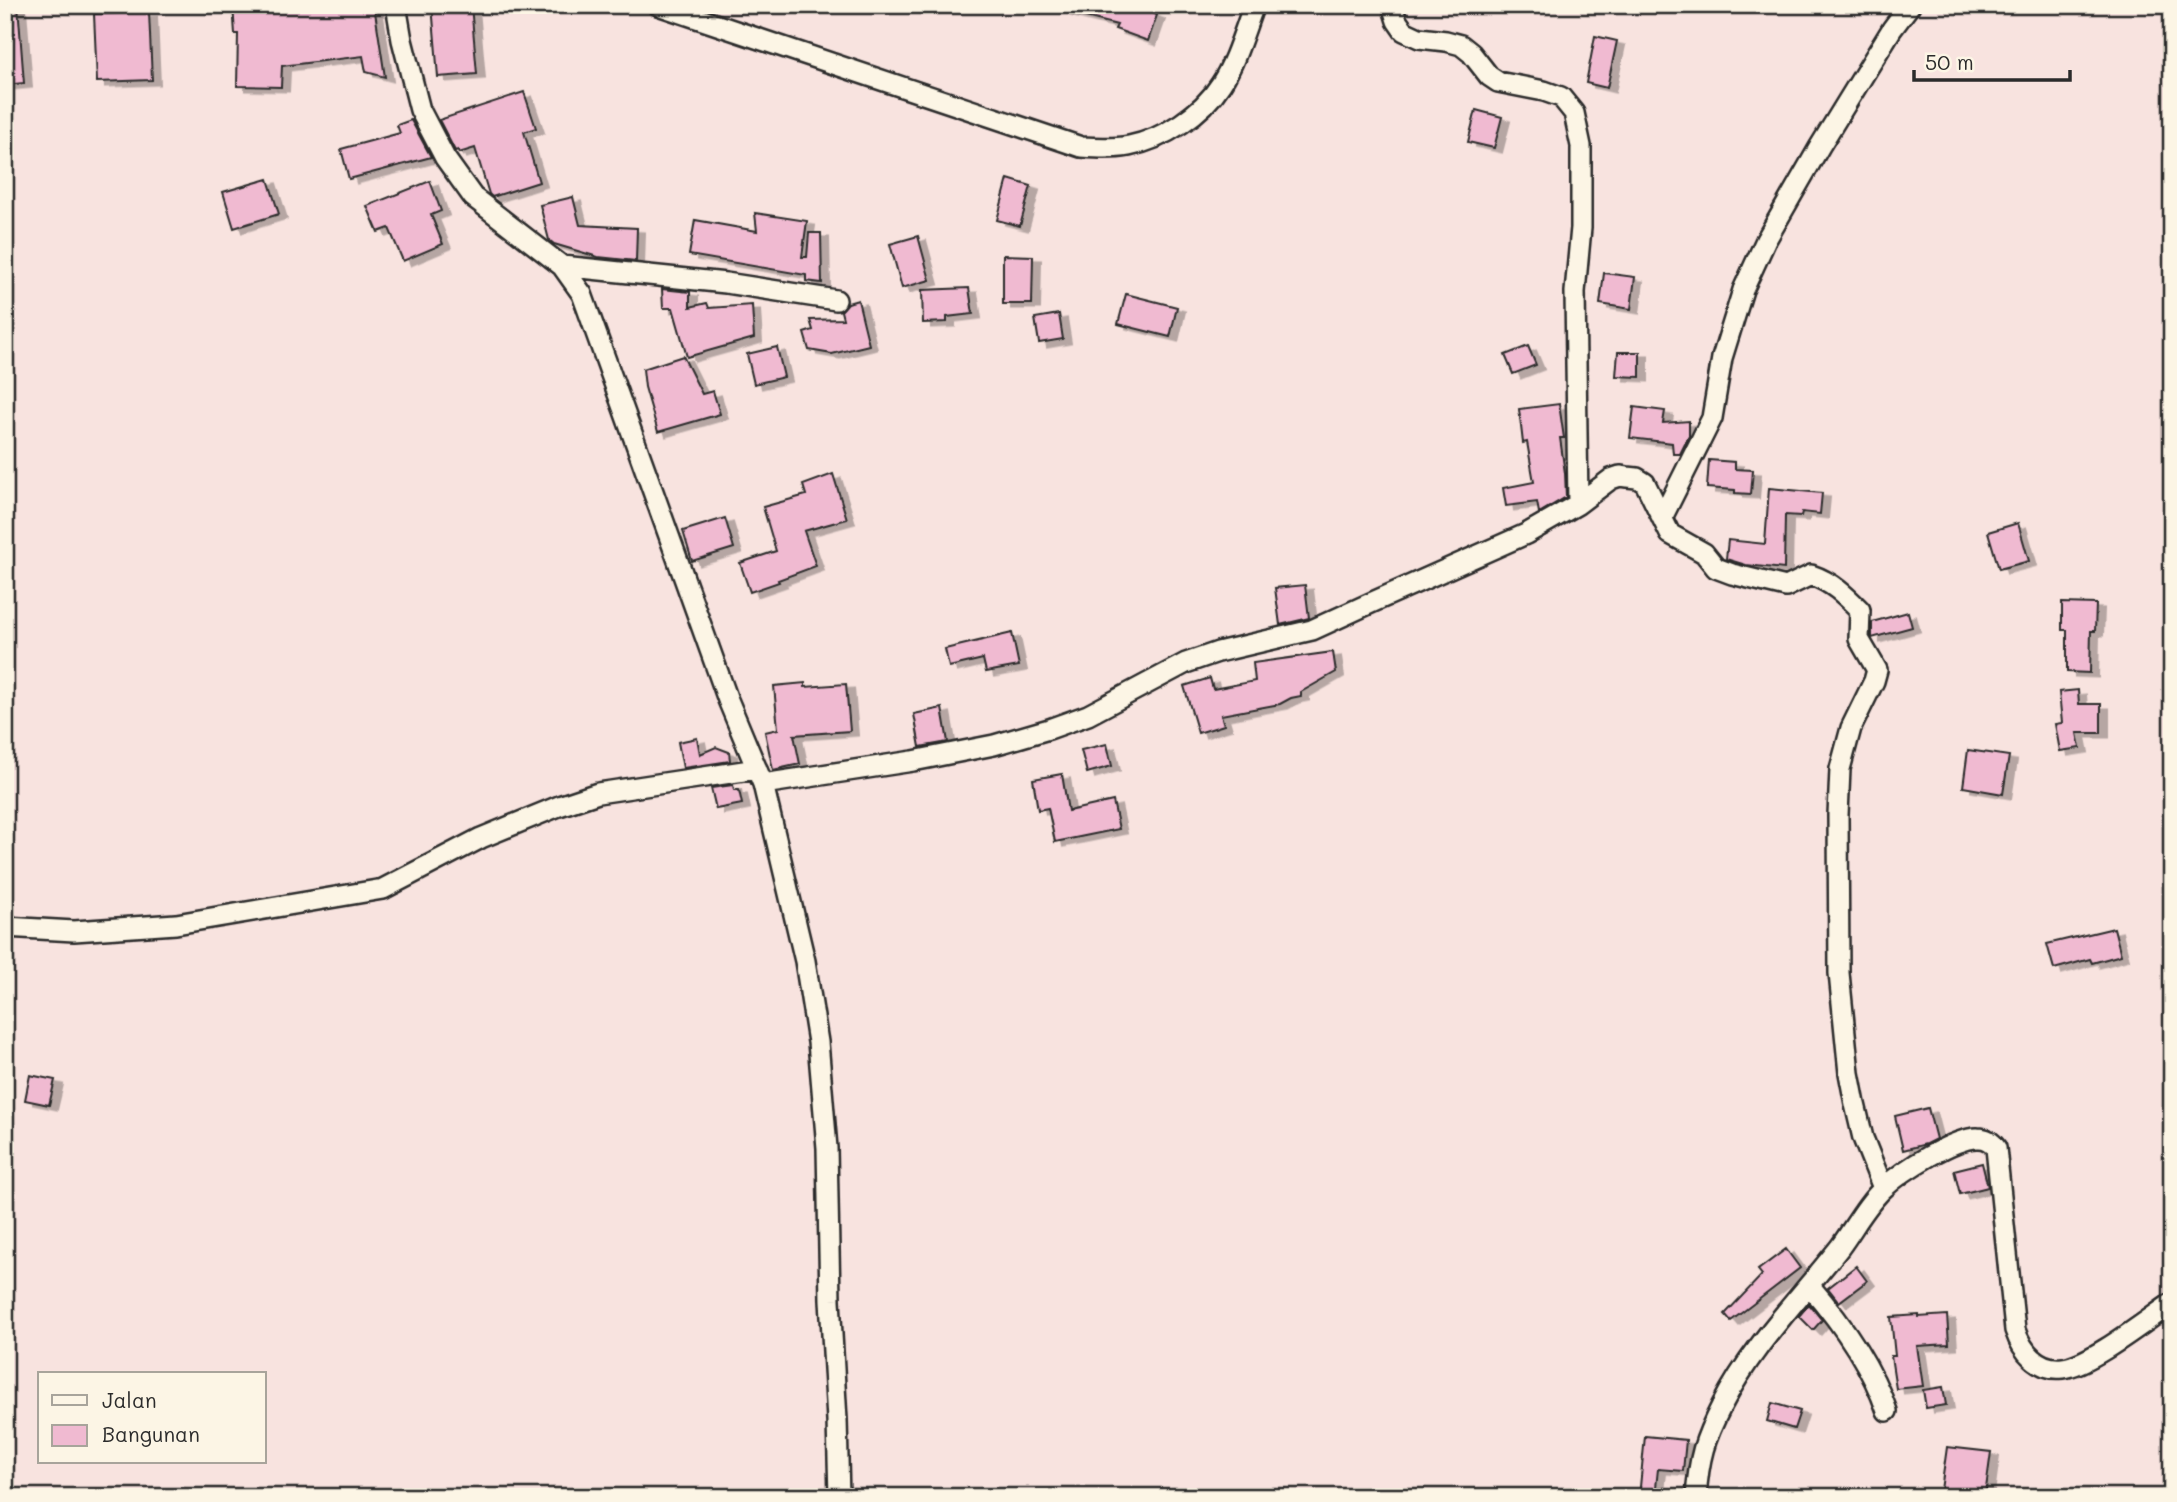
<svg xmlns="http://www.w3.org/2000/svg" width="2177" height="1502" font-family="Mali,sans-serif">
  <style>
    .building { fill: #f0bad1; stroke: #2b2b2b; stroke-width: 2; filter: url(#shadow) }
    .lines { fill: none; stroke-linecap: round; stroke-linejoin: round }
    .street-casing { stroke: #2b2b2b; stroke-width: 24 }
    .street { stroke: #fcf5e5; stroke-width: 19 }
  </style>
  <defs>
    <filter id="shadow"><feDropShadow dx="8" dy="4.5" stdDeviation="0" flood-color="#0004"/></filter>
  </defs>
  <rect width="100%" height="100%" fill="#f8e3df"/>
  <filter id="ink" filterUnits="userSpaceOnUse"><feTurbulence type="fractalNoise" baseFrequency=".0143" numOctaves="2"/><feDisplacementMap in="SourceGraphic" scale="14" xChannelSelector="R" yChannelSelector="G"/><feConvolveMatrix kernelMatrix="1 2 1 2 8 2 1 2 1" color-interpolation-filters="sRGB"/></filter>
  <g filter="url(#ink)">
    <!-- building -->
    <path class="building" d="M 5,5 L 18,5 L 24,83 L 5,85 Z
      M 233,5 L 374,5 L 385,77 L 366,72 L 363,56 L 282,66 L 281,87 L 237,86 L 238,34 L 235,34 Z
      M 432,5 L 471,5 L 477,74 L 438,77 Z
      M 1063,5 L 1132,5 L 1157,15 L 1148,41 L 1115,29 L 1117,25 L 1062,11 Z
      M 149,12 L 152,80 L 97,82 L 94,14 Z
      M 1595,36 L 1617,41 L 1607,88 L 1586,83 Z
      M 524,92 L 536,128 L 524,132 L 539,182 L 492,197 L 489,194 L 475,148 L 459,153 L 458,150 L 455,151 L 439,120 Z
      M 1476,110 L 1502,117 L 1494,148 L 1468,142 Z
      M 411,120 L 431,157 L 349,179 L 341,149 L 400,133 L 397,125 Z
      M 268,179 L 279,214 L 234,228 L 223,192 Z
      M 1008,179 L 1031,186 L 1020,226 L 997,220 Z
      M 430,181 L 441,211 L 431,215 L 443,244 L 403,261 L 389,228 L 378,232 L 367,206 Z
      M 573,197 L 580,225 L 637,228 L 636,261 L 598,257 L 554,244 L 549,240 L 540,205 Z
      M 755,213 L 807,221 L 802,257 L 807,257 L 809,233 L 821,233 L 822,283 L 806,281 L 806,275 L 689,255 L 695,220 L 757,231 Z
      M 918,236 L 930,280 L 902,288 L 890,244 Z
      M 1003,255 L 1033,256 L 1032,304 L 1003,304 Z
      M 1604,273 L 1635,277 L 1631,309 L 1600,304 Z
      M 969,288 L 973,314 L 947,317 L 947,322 L 923,323 L 922,290 Z
      M 662,289 L 690,292 L 690,307 L 707,303 L 709,308 L 752,305 L 754,338 L 687,357 L 673,308 L 663,308 Z
      M 1126,294 L 1177,307 L 1170,337 L 1118,324 Z
      M 858,300 L 869,345 L 832,354 L 809,350 L 804,333 L 813,330 L 810,320 L 843,319 L 841,311 L 848,303 Z
      M 1059,314 L 1063,339 L 1039,343 L 1035,318 Z
      M 1528,346 L 1536,365 L 1513,374 L 1505,355 Z
      M 777,347 L 784,377 L 754,384 L 747,354 Z
      M 1618,352 L 1640,352 L 1640,377 L 1616,376 Z
      M 683,356 L 702,394 L 713,391 L 720,414 L 658,432 L 645,387 L 643,369 Z
      M 1559,404 L 1564,438 L 1560,438 L 1565,473 L 1566,497 L 1539,513 L 1537,502 L 1506,506 L 1503,488 L 1534,482 L 1527,442 L 1523,443 L 1519,409 Z
      M 1634,407 L 1665,411 L 1663,423 L 1689,421 L 1689,436 L 1680,454 L 1673,454 L 1672,443 L 1630,438 Z
      M 1709,460 L 1735,462 L 1735,469 L 1753,470 L 1751,494 L 1735,493 L 1735,490 L 1707,488 Z
      M 833,474 L 847,519 L 804,531 L 816,566 L 778,580 L 779,582 L 750,592 L 740,563 L 776,551 L 763,507 L 806,495 L 803,485 Z
      M 1769,488 L 1822,493 L 1820,514 L 1802,512 L 1801,516 L 1785,515 L 1784,569 L 1746,565 L 1726,559 L 1728,540 L 1765,544 Z
      M 725,518 L 734,548 L 692,561 L 683,531 Z
      M 2018,523 L 2029,561 L 1999,569 L 1988,532 Z
      M 1305,585 L 1309,618 L 1280,625 L 1275,588 Z
      M 2062,603 L 2096,604 L 2095,631 L 2091,631 L 2090,673 L 2067,672 L 2067,630 L 2062,630 Z
      M 1908,612 L 1912,627 L 1872,638 L 1872,622 Z
      M 1012,633 L 1019,666 L 986,672 L 983,659 L 949,667 L 945,649 Z
      M 1333,652 L 1336,672 L 1301,692 L 1301,696 L 1291,698 L 1280,704 L 1221,715 L 1224,725 L 1198,733 L 1184,686 L 1210,678 L 1213,689 L 1255,681 L 1253,663 Z
      M 805,683 L 805,687 L 846,684 L 850,731 L 794,735 L 800,764 L 773,770 L 765,732 L 778,729 L 774,686 Z
      M 2078,690 L 2079,704 L 2101,704 L 2101,733 L 2077,733 L 2080,748 L 2060,751 L 2055,724 L 2062,723 L 2059,692 Z
      M 942,708 L 948,742 L 920,747 L 914,714 Z
      M 697,738 L 700,754 L 716,747 L 729,752 L 730,761 L 683,768 L 678,742 Z
      M 1107,744 L 1112,766 L 1087,773 L 1081,750 Z
      M 1968,750 L 2009,756 L 2003,794 L 1963,787 Z
      M 1062,774 L 1068,811 L 1113,801 L 1119,829 L 1055,842 L 1048,808 L 1038,810 L 1033,779 Z
      M 733,785 L 734,790 L 739,790 L 742,804 L 716,809 L 711,788 Z
      M 2114,928 L 2121,955 L 2092,963 L 2090,959 L 2054,969 L 2047,944 Z
      M 30,1075 L 55,1080 L 49,1105 L 25,1100 Z
      M 1928,1108 L 1936,1139 L 1926,1144 L 1903,1150 L 1895,1116 Z
      M 1982,1163 L 1988,1187 L 1960,1194 L 1954,1170 Z
      M 1786,1249 L 1800,1268 L 1731,1321 L 1725,1314 L 1762,1275 L 1758,1270 Z
      M 1856,1266 L 1867,1281 L 1839,1302 L 1828,1288 Z
      M 1809,1304 L 1822,1320 L 1813,1330 L 1799,1316 Z
      M 1919,1315 L 1919,1317 L 1947,1315 L 1949,1344 L 1917,1346 L 1923,1386 L 1896,1389 L 1891,1356 L 1895,1356 L 1891,1317 Z
      M 1943,1387 L 1946,1405 L 1926,1408 L 1923,1390 Z
      M 1772,1403 L 1800,1411 L 1794,1429 L 1767,1421 Z
      M 1645,1436 L 1686,1440 L 1683,1471 L 1658,1469 L 1655,1497 L 1639,1497 Z
      M 1947,1447 L 1991,1452 L 1985,1496 L 1941,1490 Z"/>
    <g class="lines">
      <!-- street casing -->
      <g class="street-casing">
        <path id="street" d="M 396,5 L 402,40 L 420,110 L 445,158 L 473,197 L 562,266 L 582,294 L 728,700 L 763,784 L 805,961 L 818,1042 L 827,1148 L 830,1300 L 837,1420 L 839,1497
          M 658,5 L 1081,147 C 1097,148 1113,149 1129,146 C 1164,139 1202,114 1221,84 C 1236,61 1244,31 1254,5
          M 1392,5 L 1397,21 L 1404,31 L 1419,38 L 1446,41 L 1461,45 L 1471,53 L 1489,76 L 1498,82 L 1544,91 L 1561,97 L 1574,113 L 1581,146 L 1581,228 L 1575,292 L 1578,504
          M 562,266 L 726,283 L 836,300
          M 1662,518 L 1712,418 L 1722,358 L 1743,290 L 1766,240 L 1820,146 L 1892,29 L 1910,5
          M 763,784 L 913,761 L 994,745 L 1049,729 L 1088,715 L 1186,663 L 1218,652 L 1312,630 L 1373,602 L 1526,534 L 1578,504 L 1611,479 L 1620,476 L 1627,477 L 1637,478 L 1645,483 L 1670,534 L 1704,553 L 1716,568 L 1732,574 L 1786,587 L 1811,575 C 1832,582 1845,595 1860,610 L 1859,639 L 1877,670 L 1874,681 L 1851,728 L 1840,769 L 1838,815 L 1839,973 L 1849,1073 L 1855,1104 L 1863,1138 L 1883,1188
          M 5,927 L 74,931 L 176,924 L 383,889 L 481,838 L 559,806 L 598,793 L 757,769
          M 1809,1285 C 1841,1322 1871,1364 1887,1411
          M 1696,1497 C 1699,1457 1704,1440 1722,1405 C 1752,1346 1799,1299 1840,1247 C 1854,1228 1867,1203 1885,1187 C 1902,1171 1955,1137 1978,1138 C 1986,1138 1992,1142 1996,1148 L 2015,1330 C 2022,1351 2038,1371 2063,1368 C 2090,1365 2147,1320 2172,1303"/>
      </g>
      <!-- street -->
      <use href="#street" class="street"/>
    </g>
  </g>
  <!-- margin -->
  <rect width="2177" height="1502" fill="none" stroke="#fcf5e5" stroke-width="28"/>
  <rect x="14" y="14" width="2149" height="1474" fill="none" stroke="#2b2b2b" stroke-width="2.5" filter="url(#ink)"/>
  <!-- legend -->
  <rect x="38" y="1372" width="228" height="91" fill="#fcf5e5" stroke="#a8a49b" stroke-width="2"/>
  <rect x="52" y="1395" width="35" height="10" fill="#fcf5e5" stroke="#a8a49b" stroke-width="2"/>
  <text x="102" y="1408" font-size="21" fill="#2b2b2b">Jalan</text>
  <rect x="52" y="1425" width="35" height="21" fill="#f0bad1" stroke="#a8a49b" stroke-width="2"/>
  <text x="102" y="1442" font-size="21" fill="#2b2b2b">Bangunan</text>
  <!-- scale -->
  <path d="M1914 70v10h156v-10" fill="none" stroke="#2b2b2b" stroke-width="3.5"/>
  <text x="1925" y="70" font-size="21" fill="#2b2b2b" stroke="#fcf5e5" stroke-width="5" paint-order="stroke">50 m</text>
</svg>
